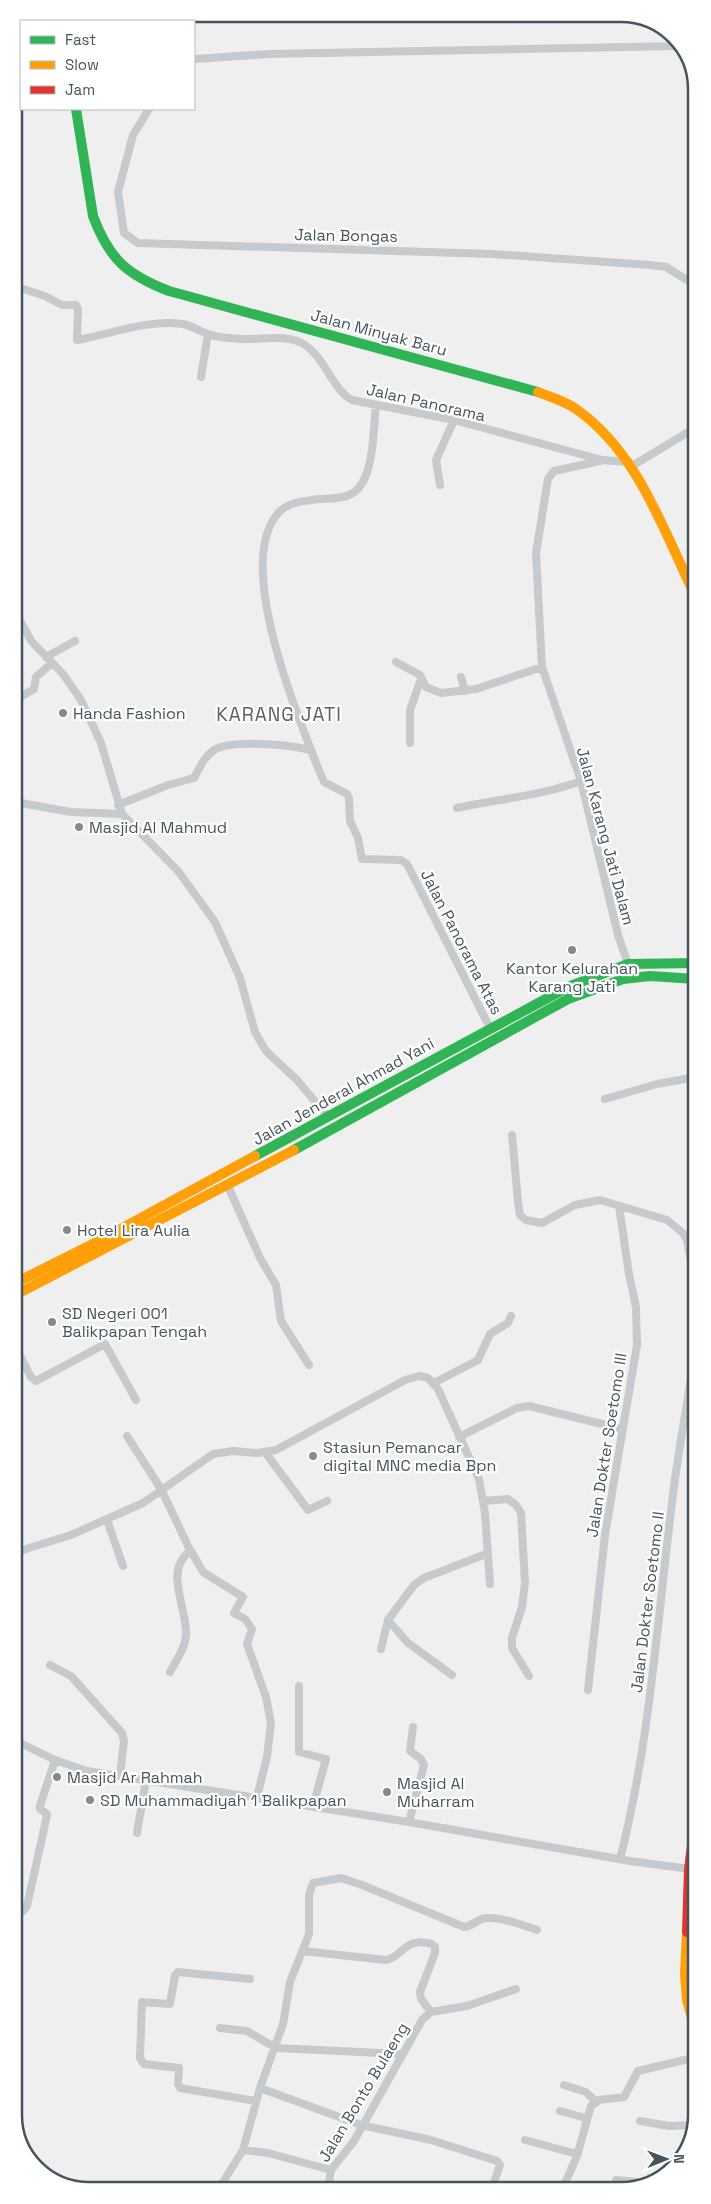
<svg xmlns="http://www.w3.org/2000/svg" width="711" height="2204" font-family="'Space Grotesk',sans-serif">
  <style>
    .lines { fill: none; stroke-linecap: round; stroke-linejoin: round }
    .street { stroke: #c6cacc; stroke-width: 8 }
    .fast { stroke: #30b455; stroke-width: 10 }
    .slow { stroke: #ff9f0a; stroke-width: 10 }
    .jam { stroke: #e5322d; stroke-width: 10 }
    .poi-dot { fill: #828b90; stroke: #fff; stroke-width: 2 }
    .labels { text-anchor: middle; stroke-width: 4.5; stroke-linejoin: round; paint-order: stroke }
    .street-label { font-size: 16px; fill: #46555d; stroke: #fff }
    .poi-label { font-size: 16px; fill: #46555d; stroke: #fff; text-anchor: start }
    .quarter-label { font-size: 19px; letter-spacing: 1px; fill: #5b6064; stroke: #fff }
    .rim { fill: none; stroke: #46555d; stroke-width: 2.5 }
  </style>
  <rect width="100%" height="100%" fill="#f0efef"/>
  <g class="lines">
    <!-- street -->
    <path class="street" d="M 194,59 L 269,54 L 680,46
      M 149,109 L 133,135 L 118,192 L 124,233 L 138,243 L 492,254 L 650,265 L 666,267 L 695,285
      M 14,286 L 45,296 L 62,305 L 76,305 L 78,309 L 77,340 C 111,334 148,319 183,324 C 192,326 199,331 208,334 C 218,338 231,338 242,339 C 263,340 287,333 305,345 C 325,358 333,390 352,400 L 454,420 L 602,460 L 629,462
      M 201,377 L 208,334
      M 376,405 C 373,428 375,486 349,495 C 338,500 323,498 312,500 C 300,501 289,503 280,511 C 232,560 297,713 318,768 L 324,782 L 347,794 L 349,798 L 350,821 L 358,838 L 362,859 L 401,860 L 407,864 L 490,1028
      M 600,461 L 554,471 L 548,479 L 536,553 L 542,667 L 581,781 L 618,935 L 628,964
      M 632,466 L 695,428
      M 440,485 L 436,460 L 454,420
      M 15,612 L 32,642 L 63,674 L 81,700 L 101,743 L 122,814 L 178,871 L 215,922 L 240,978 L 255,1032 L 260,1041 L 266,1051 L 297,1080 L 328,1117
      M 46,657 L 75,641
      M 396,662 L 420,675 L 426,687 L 441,693 L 476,689 L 542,667
      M 461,677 L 465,691
      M 15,700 L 34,689 L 36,677 L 52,663
      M 410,743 L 410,710 L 421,679
      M 15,802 L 71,812 L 122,814
      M 118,805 L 168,785 L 194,778 C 200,767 204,757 214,750 C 232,739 290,745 311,750
      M 457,808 C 498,799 540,796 581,781
      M 605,1099 L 657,1084 L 696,1077
      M 512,1135 L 518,1202 L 520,1215 L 526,1220 L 542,1223 L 575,1205 L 600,1200 L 667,1220 L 683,1233 L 687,1240 L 696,1289
      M 227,1184 L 260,1258 L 276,1285 L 281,1321 L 309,1365
      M 15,1346 L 31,1377 L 36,1381 L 105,1344 L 136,1400
      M 434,1383 L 478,1360 L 490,1334 L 508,1323 L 511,1316
      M 127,1436 L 161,1489 L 188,1546 L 203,1572 L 243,1597 L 234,1613 L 245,1619 L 252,1629 L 247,1644 L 266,1697 L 271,1723 L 267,1757 L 257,1797
      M 459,1437 L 517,1408 L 529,1406 L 622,1429
      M 265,1452 L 308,1510 L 327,1501
      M 483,1501 L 508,1499 L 516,1505 L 521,1513 L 525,1583 L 522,1607 L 512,1638 L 512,1648 L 529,1676
      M 107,1520 L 123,1566
      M 16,1552 L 71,1535 L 143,1503 L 213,1454 L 233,1451 L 257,1453 L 276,1450 L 405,1380 L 419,1376 L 428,1378 L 438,1389 L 479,1479 L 485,1513 L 490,1584
      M 388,1620 L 408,1643 L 452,1675
      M 381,1649 L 388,1620 L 414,1585 L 424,1578 L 486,1554
      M 50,1665 L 71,1676 L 122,1733 L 124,1741 L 120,1776
      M 170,1672 C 176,1661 185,1648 186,1636 C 188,1609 163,1571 190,1551
      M 299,1686 L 299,1752 L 326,1759 L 313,1806
      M 588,1690 L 605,1535 L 637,1345 L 636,1307 L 629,1274 L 619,1206
      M 16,1741 L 55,1760 L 87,1771 L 409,1822 L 630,1861 L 697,1870
      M 409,1822 L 424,1765 L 421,1759 L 410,1751 L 413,1727
      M 137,1833 L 146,1780
      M 620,1859 C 652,1734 658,1606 675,1479 C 681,1436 689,1392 696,1348
      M 16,1911 L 23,1911 L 27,1906 L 46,1820 L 47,1814 L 40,1809 L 40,1806 L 55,1760
      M 303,1951 L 386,1960 C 402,1958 404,1936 432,1944 L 435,1947 L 435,1953 L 420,1992 L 421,1999 L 431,2012
      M 250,1979 L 178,1972 L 175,1975 L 170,2004 L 142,2002 L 140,2058 L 144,2064 L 179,2068 L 178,2084 L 180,2088 L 256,2101
      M 220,2028 L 247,2031 L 276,2048 L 402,2054
      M 564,2085 L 586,2092 L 595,2101
      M 260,2088 L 361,2125 L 431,2140 L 497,2161 L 500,2165 L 492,2188
      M 560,2111 L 586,2118
      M 640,2121 L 669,2126 L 694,2125
      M 525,2140 L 577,2154
      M 243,2150 L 268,2153 L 331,2170
      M 616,2180 L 648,2183
      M 563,2188 L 577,2156 L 591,2106 L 599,2100 L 624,2097 L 638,2071 L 697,2057
      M 328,2189 L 331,2170 L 354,2141 L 422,2020 L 431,2012 L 467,2006 L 516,1989
      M 218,2190 L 243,2150 L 260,2088 L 283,2024 L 290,1982 L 309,1934 L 309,1895 L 313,1883 L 341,1878 L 362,1885 L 464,1927 C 473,1926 477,1919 486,1918 C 503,1917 521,1925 537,1930"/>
    <!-- fast -->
    <path class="fast" d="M 76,109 L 93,216 C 109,259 127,275 169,291 L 538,392
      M 294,1150 L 568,999 L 623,979 L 650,976 L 696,979
      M 255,1156 L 568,987 L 628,964 L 696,963"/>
    <!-- slow -->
    <path class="slow" d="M 19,74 L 21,73
      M 538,392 C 550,397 565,401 576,409 C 638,452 663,530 695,595
      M 15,1283 L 95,1243 L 255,1156
      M 15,1295 L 294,1150
      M 687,1932 L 685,1974 L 687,2000 L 697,2036"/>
    <!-- jam -->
    <path class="jam" d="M 687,1932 L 689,1869 L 697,1807"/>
  </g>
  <!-- markers -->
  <g class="poi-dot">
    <circle cx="63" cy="713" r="5"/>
    <circle cx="79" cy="827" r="5"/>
    <circle cx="572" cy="950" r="5"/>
    <circle cx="67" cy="1230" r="5"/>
    <circle cx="52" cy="1322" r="5"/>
    <circle cx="313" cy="1456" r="5"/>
    <circle cx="57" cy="1777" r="5"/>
    <circle cx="387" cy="1792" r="5"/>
    <circle cx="90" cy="1800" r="5"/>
  </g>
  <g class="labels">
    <!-- street labels -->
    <g class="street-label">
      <text transform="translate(346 235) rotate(1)" y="6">Jalan Bongas</text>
      <text transform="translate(379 332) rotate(15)" y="6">Jalan Minyak Baru</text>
      <text transform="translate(426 402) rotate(13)" y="6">Jalan Panorama</text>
      <text transform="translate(606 836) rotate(75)" y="6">Jalan Karang Jati Dalam</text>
      <text transform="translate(462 942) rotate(63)" y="6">Jalan Panorama Atas</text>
      <text transform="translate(343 1091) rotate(-29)" y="6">Jalan Jenderal Ahmad Yani</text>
      <text transform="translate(606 1445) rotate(-81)" y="6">Jalan Dokter Soetomo III</text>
      <text transform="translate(647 1602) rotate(-83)" y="6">Jalan Dokter Soetomo II</text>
      <text transform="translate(363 2092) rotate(-59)" y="6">Jalan Bonto Bulaeng</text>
    </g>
    <!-- poi labels -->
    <g class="poi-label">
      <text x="73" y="719">Handa Fashion</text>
      <text x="89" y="833">Masjid Al Mahmud</text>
      <text x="572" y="974" text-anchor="middle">Kantor Kelurahan<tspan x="572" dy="18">Karang Jati</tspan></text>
      <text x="77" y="1236">Hotel Lira Aulia</text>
      <text x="62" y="1319">SD Negeri 001<tspan x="62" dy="18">Balikpapan Tengah</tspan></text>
      <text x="323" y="1453">Stasiun Pemancar<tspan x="323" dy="18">digital MNC media Bpn</tspan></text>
      <text x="67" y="1783">Masjid Ar Rahmah</text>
      <text x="397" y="1789">Masjid Al<tspan x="397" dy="18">Muharram</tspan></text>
      <text x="100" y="1806">SD Muhammadiyah 1 Balikpapan</text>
    </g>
    <!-- quarter labels -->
    <g class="quarter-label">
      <text x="279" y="721">KARANG JATI</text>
    </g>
  </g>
  <!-- crop -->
  <path d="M0 0H711V2204H0ZM89 22H621A67 67 0 0 1 688 89V2115A67 67 0 0 1 621 2182H89A67 67 0 0 1 22 2115V89A67 67 0 0 1 89 22Z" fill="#fff" fill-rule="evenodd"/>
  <path class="rim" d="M89 22H621A67 67 0 0 1 688 89V2115A67 67 0 0 1 621 2182H89A67 67 0 0 1 22 2115V89A67 67 0 0 1 89 22Z"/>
  <!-- legend -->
  <rect x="20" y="20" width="175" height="90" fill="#ffffff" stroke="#b5bbbe"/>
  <rect x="30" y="36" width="25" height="8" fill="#30b455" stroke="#b5bbbe"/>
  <text x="65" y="45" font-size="15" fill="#46555d">Fast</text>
  <rect x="30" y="61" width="25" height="8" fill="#ff9f0a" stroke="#b5bbbe"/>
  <text x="65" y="70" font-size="15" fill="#46555d">Slow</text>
  <rect x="30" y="86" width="25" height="8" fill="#e5322d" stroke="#b5bbbe"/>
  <text x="65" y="95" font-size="15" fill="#46555d">Jam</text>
  <!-- north arrow -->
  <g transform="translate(666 2159) rotate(89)" stroke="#ffffff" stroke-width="4" paint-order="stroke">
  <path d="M0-4L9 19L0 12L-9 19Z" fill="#46555d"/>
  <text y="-8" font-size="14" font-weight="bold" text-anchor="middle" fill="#46555d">N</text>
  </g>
</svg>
